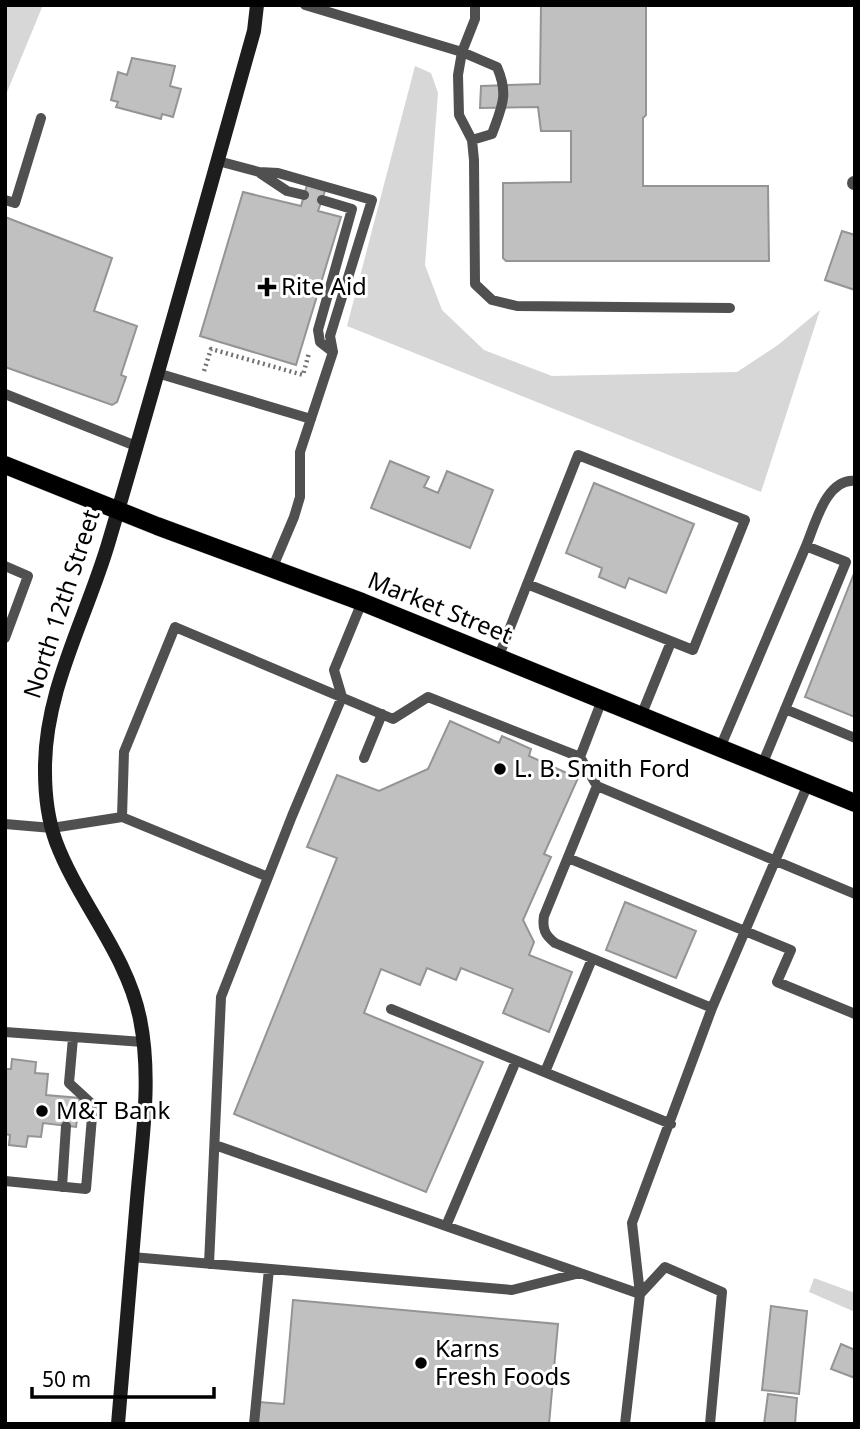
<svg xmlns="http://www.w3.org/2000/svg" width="860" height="1429" font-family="'Noto Sans',sans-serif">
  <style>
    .green { fill: #d7d7d7 }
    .building { fill: #c0c0c0; stroke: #949494; stroke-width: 2 }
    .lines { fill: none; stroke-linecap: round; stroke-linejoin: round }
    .primary-casing { stroke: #dbdbdb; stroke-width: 19 }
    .path { stroke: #727272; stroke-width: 4.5; stroke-dasharray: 2 3.5; stroke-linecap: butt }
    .service { stroke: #505050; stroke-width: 10 }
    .minor { stroke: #505050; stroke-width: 14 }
    .secondary { stroke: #1d1d1d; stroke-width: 14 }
    .primary { stroke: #000; stroke-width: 18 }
    .poi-dot { fill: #000; stroke: #fff; stroke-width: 2.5 }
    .labels { text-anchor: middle; stroke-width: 6; stroke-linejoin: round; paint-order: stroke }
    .poi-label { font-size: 24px; fill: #000; stroke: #fff; text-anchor: start }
    .street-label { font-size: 24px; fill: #000; stroke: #fff }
  </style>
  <rect width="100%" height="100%" fill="#fff"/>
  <!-- green -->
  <path class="green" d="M 5,5 L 43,5 L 5,97 Z
    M 415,66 L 431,73 L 438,93 L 425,265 L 442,310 L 484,350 L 552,376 L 737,372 L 778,345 L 820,310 L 761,492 L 347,326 Z
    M 814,1278 L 855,1293 L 855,1312 L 809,1292 Z"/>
  <!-- building -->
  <path class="building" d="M 541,5 L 646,5 L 646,115 L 643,118 L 643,186 L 768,186 L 769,261 L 506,261 L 503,258 L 503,183 L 571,182 L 571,131 L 541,131 L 538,107 L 480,108 L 481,86 L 540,84 Z
    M 132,58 L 175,66 L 170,86 L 181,89 L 173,117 L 162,114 L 161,119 L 116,107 L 118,102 L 111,100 L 118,72 L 127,75 Z
    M 307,185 L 325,191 L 318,211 L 341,217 L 296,365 L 200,336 L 243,192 L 301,206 Z
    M 5,217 L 112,258 L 94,311 L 137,326 L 121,375 L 126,377 L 117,402 L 112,405 L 5,367 Z
    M 842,231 L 855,235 L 855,290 L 825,280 Z
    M 390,461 L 429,477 L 424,487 L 438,493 L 447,471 L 493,490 L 470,548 L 371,508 Z
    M 594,483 L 694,524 L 666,593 L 629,578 L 625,588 L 599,577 L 602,568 L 566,553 Z
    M 855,571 L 855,717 L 805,697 Z
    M 450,721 L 499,743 L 502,736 L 531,749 L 529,756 L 578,778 L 544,854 L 551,857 L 523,920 L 534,942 L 529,955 L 572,972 L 549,1032 L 503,1013 L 513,989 L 461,968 L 456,980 L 427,968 L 420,985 L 381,969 L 364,1013 L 483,1062 L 426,1192 L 234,1114 L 337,858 L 307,847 L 337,775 L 379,791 L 428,769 Z
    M 625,902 L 696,931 L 676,978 L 606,950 Z
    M 12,1059 L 36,1062 L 35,1073 L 48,1074 L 46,1095 L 80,1098 L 76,1127 L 43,1123 L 41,1137 L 28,1136 L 26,1147 L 9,1145 L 10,1135 L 5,1134 L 5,1069 L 11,1069 Z
    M 293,1300 L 558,1324 L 549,1424 L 257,1424 L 259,1402 L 284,1404 Z
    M 771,1306 L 807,1311 L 799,1394 L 762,1390 Z
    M 841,1344 L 855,1350 L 855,1378 L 831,1369 Z
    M 768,1394 L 797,1398 L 795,1424 L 764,1424 Z"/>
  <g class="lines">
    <!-- primary casing -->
    <g class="primary-casing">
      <path id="primary" d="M 5,465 L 157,526 L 362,602 L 855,803"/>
    </g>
    <!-- path -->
    <path class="path" d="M 204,371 L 211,349 L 303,375 L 309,353"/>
    <!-- service -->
    <path class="service" d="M 305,5 L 462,52 L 458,75 L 459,115 L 472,140 L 474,160 L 475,284 L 492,300 L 517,306 L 730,308
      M 472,140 L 492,134 C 502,106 509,95 497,67 L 462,52 L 475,19 L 475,5
      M 218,161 L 259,172 L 278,173 L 372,200 L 330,336 L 333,352 L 300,452 L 300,497 L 294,517 L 272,569
      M 260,173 L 287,191 L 304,195
      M 5,200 L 15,203 L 41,118
      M 322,200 L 352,209 L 318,330 L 320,342 L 333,352
      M 157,373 L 311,419
      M 5,394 L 136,446
      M 806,546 C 815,525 826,478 855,481
      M 5,566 L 28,576 L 5,638
      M 498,658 L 578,455 L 745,520 L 693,650 L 527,584
      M 602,700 L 580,757 L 597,786 L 544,916 C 542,929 545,935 555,943 L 712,1008
      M 785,709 L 855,738
      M 641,716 L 671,642
      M 720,748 L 806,546 L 846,562 L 762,765
      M 364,758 L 382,714
      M 597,786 L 855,894
      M 5,824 L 52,828 L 122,817
      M 568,858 L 791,950 L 777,982 L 855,1014
      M 268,877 L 122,817 L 124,752 L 175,627 L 393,719 L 428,697 L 580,757
      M 391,1009 L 671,1124
      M 5,1032 L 143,1042
      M 545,1072 L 592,959
      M 215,1145 L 580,1273
      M 5,1181 L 86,1189 L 93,1105 L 69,1083 L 73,1038
      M 62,1187 L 66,1126
      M 446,1226 L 516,1061
      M 132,1257 L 512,1290 L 580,1273 L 640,1294 L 625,1424
      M 209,1264 L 221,997 L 292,816 L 342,697 L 334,670 L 362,602
      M 640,1294 L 632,1223 L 712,1008 L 808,784
      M 640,1294 L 665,1267 L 722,1292 L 710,1424
      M 254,1424 L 269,1269"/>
    <!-- minor -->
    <path class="minor" d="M 854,183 L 855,183"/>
    <!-- secondary -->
    <path class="secondary" d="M 118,1424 C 124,1349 131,1274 137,1199 C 142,1140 152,1078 140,1019 C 127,954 79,903 56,842 C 48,820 45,794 45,771 C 44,690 87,617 109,541 C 159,372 206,202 254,31 L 257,5"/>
    <!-- primary -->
    <use href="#primary" class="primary"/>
  </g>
  <!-- markers -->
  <g class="poi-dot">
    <path d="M263.5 276.5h7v7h7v7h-7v7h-7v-7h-7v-7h7z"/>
    <circle cx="500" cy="769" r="7"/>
    <circle cx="42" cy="1111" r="7"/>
    <circle cx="421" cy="1363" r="7"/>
  </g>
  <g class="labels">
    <!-- poi labels -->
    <g class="poi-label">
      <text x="281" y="295">Rite Aid</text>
      <text x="514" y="777">L. B. Smith Ford</text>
      <text x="56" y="1119">M&amp;T Bank</text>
      <text x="435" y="1357">Karns<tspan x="435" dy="28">Fresh Foods</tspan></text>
    </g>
    <!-- street labels -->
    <g class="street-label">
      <text transform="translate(62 604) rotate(-72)" y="8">North 12th Street</text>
      <text transform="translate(440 608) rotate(22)" y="8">Market Street</text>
    </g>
  </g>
  <!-- border -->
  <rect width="860" height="1429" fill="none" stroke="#000000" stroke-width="14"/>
  <!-- scale -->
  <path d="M32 1387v10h182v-10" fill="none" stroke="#000000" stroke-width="3.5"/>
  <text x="42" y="1387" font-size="21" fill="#000000" stroke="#ffffff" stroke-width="5" paint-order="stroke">50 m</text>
</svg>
